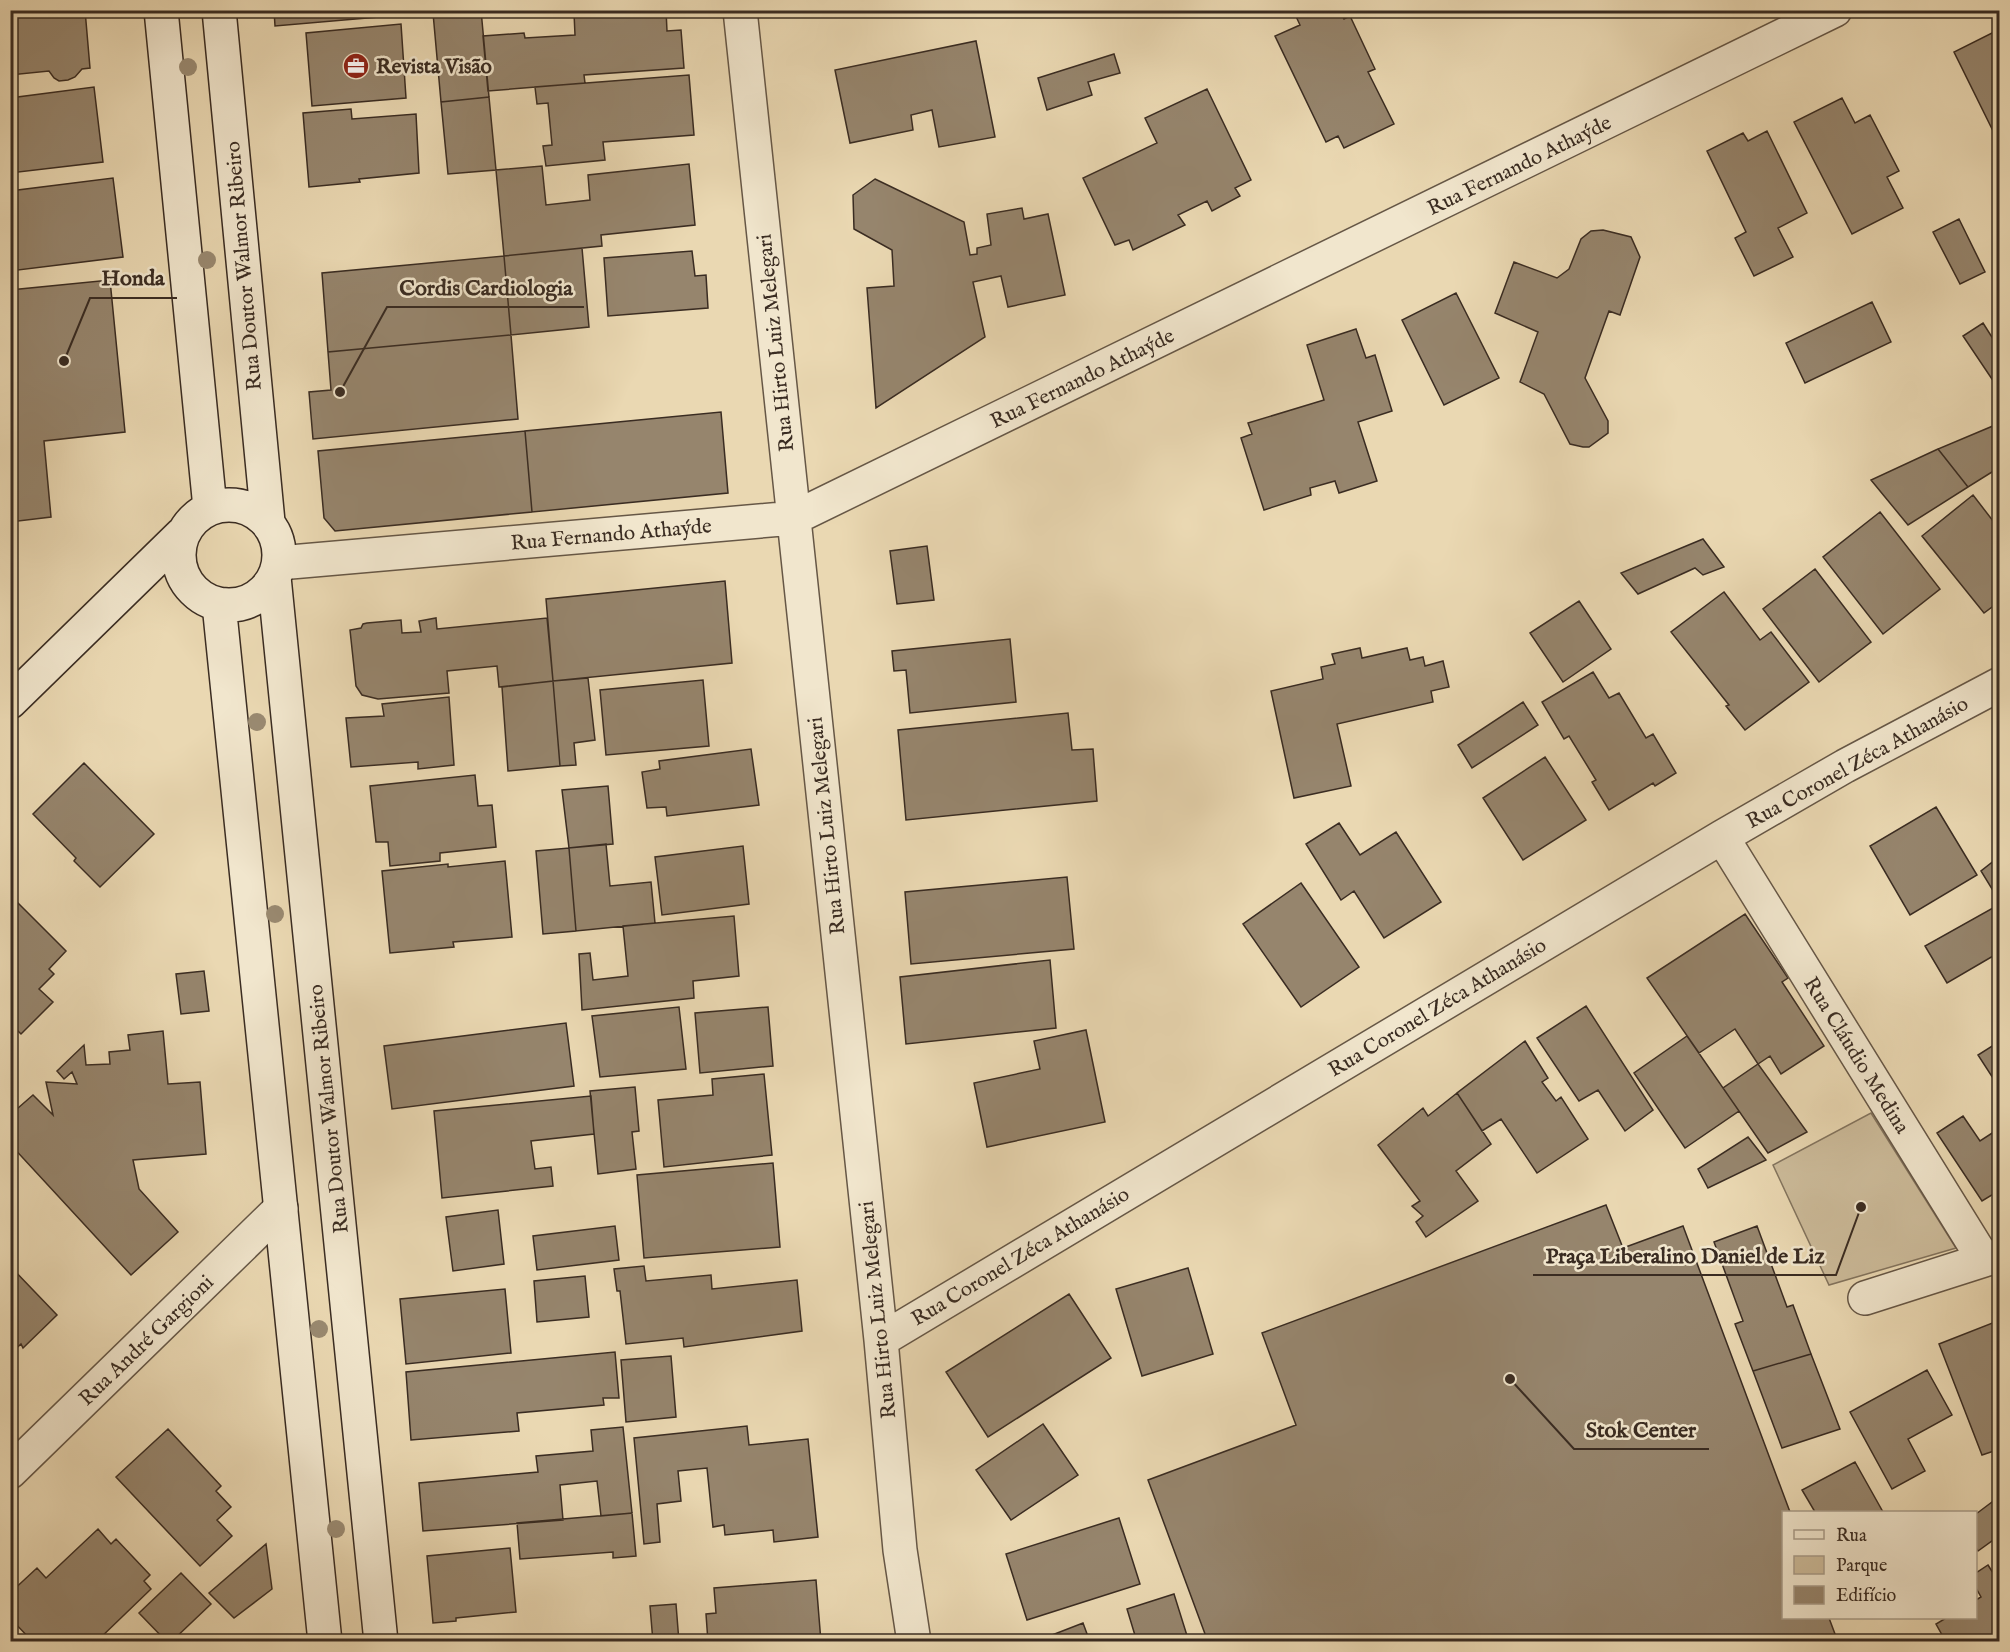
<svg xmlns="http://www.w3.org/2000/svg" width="2010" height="1652" font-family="'IM FELL English',serif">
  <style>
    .green { fill: #ccbb9a; stroke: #83745e; stroke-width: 1.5 }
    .building { fill: #96856d; stroke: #3a2c22; stroke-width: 1.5 }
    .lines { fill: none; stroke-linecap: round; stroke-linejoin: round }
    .street-casing { stroke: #665746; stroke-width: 36 }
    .secondary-casing { stroke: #3a2c22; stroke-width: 36 }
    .street { stroke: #f1e6cd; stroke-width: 33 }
    .secondary { stroke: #f1e6cd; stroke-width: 33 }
    .tree { fill: #998970 }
    .labels { text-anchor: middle; stroke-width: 5; stroke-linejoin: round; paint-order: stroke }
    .poi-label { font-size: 21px; font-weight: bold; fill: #3a2c22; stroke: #f1e6cd; text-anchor: start }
    .street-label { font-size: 21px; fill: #3a2c22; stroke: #f1e6cd }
    .leader { fill: none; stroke: #3a2c22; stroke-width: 2 }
    .callout-dot { fill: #3a2c22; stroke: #f1e6cd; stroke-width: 2 }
    .callout-label { font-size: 22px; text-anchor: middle; font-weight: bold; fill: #3a2c22; stroke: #f1e6cd; stroke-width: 5; stroke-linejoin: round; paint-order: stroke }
  </style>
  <rect width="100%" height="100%" fill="#ead8b2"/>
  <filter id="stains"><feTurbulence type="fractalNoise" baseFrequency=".00333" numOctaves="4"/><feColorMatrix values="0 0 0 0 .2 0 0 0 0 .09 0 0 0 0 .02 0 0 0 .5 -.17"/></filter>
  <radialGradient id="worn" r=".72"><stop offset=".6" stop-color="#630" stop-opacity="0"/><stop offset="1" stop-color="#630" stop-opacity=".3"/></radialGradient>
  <!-- green -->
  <path class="green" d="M 1871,1113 L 1956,1248 L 1829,1285 L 1773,1165 Z"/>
  <!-- building -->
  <path class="building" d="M 10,10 L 85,10 L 90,68 L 82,69 L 75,77 L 68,80 L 59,81 L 54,78 L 49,71 L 10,75 Z
    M 274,10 L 448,10 L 448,11 L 275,26 Z
    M 481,10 L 489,97 L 441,102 L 433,13 Z
    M 608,10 L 666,10 L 667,31 L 681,30 L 684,68 L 584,75 L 585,83 L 488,91 L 483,36 L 524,33 L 525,38 L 575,35 L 574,13 Z
    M 1297,10 L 1340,10 L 1344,19 L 1350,16 L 1375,69 L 1368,72 L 1394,124 L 1344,148 L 1338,136 L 1326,142 L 1275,36 L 1300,25 L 1294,12 Z
    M 401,24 L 406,98 L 312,106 L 306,33 Z
    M 2000,29 L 2000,140 L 1998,141 L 1954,52 Z
    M 976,41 L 995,137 L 939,147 L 932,110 L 911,115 L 913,130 L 850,143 L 835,70 Z
    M 1114,54 L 1120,73 L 1088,82 L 1092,95 L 1047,110 L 1038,78 Z
    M 689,75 L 694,135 L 603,142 L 605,160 L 546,166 L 543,146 L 552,145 L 548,103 L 537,104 L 535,87 Z
    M 94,87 L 103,162 L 10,173 L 10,98 Z
    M 1207,89 L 1251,180 L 1235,188 L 1240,196 L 1212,211 L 1207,201 L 1178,215 L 1185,225 L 1133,250 L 1129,240 L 1115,245 L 1083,178 L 1157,143 L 1145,118 Z
    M 489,97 L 496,170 L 448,174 L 441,102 Z
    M 1842,98 L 1855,123 L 1870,115 L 1899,171 L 1887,177 L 1903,208 L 1852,234 L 1794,122 Z
    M 351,109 L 352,119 L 416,114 L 419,173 L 359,179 L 360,182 L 309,187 L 303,113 Z
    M 1767,131 L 1807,213 L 1778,228 L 1793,257 L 1754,276 L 1735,238 L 1746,232 L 1707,151 L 1743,133 L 1748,141 Z
    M 689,164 L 695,225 L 601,235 L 602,246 L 504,256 L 496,170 L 542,166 L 546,205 L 590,200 L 588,175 Z
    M 113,178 L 123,257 L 10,271 L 10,191 Z
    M 875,179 L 964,222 L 970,255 L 977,254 L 977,248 L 991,245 L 987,214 L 1022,208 L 1024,219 L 1048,214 L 1065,295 L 1008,307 L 1001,276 L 973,282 L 985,337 L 876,408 L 867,288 L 894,286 L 892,250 L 854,229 L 853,195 Z
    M 1959,219 L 1985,272 L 1960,284 L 1933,232 Z
    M 1603,230 L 1631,237 L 1640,257 L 1620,315 L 1609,311 L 1585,378 L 1608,421 L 1608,433 L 1589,447 L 1583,447 L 1570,444 L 1544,394 L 1520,382 L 1538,332 L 1495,313 L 1514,262 L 1557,278 L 1569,269 L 1581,239 L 1591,231 Z
    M 582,248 L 589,327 L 511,335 L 504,256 Z
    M 692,251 L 695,276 L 706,275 L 708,308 L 608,316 L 604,258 Z
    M 504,256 L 511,335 L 328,352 L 322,273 Z
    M 110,280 L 125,432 L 44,441 L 51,517 L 10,522 L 10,290 Z
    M 1456,293 L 1499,378 L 1444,405 L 1402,320 Z
    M 1872,302 L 1891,342 L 1805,383 L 1786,343 Z
    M 1983,323 L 1995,342 L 2000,339 L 2000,391 L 1963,336 Z
    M 1356,329 L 1366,358 L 1375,355 L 1392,411 L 1358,422 L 1377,481 L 1339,493 L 1335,481 L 1310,488 L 1311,495 L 1264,510 L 1241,438 L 1252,434 L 1248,423 L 1324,400 L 1307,345 Z
    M 511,335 L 518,419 L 313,439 L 309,392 L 331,390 L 328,352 Z
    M 721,412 L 728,493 L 532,512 L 525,431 Z
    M 2000,423 L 2000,467 L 1968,487 L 1938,449 Z
    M 525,431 L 532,512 L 335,531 L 324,518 L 318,451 Z
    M 1938,449 L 1968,487 L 1908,525 L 1871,480 Z
    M 1973,495 L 2000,530 L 2000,601 L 1984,613 L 1922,536 Z
    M 1880,512 L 1940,589 L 1883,634 L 1823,557 Z
    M 1703,539 L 1724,567 L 1703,575 L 1695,568 L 1638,594 L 1621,573 Z
    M 927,546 L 934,600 L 897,604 L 890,551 Z
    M 1815,569 L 1871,642 L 1819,682 L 1763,609 Z
    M 725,581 L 732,663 L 553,681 L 546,599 Z
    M 1724,592 L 1760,640 L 1771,632 L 1809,682 L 1745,730 L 1726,706 L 1729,705 L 1671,632 Z
    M 1579,601 L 1611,649 L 1563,682 L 1530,633 Z
    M 436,618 L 437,629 L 547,618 L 553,681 L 499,687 L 497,666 L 447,671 L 449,693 L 378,699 L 362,695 L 356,686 L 350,630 L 361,628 L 363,624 L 367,623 L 401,620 L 402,633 L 421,632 L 419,621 Z
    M 1010,639 L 1016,702 L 910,713 L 906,670 L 894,671 L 892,651 Z
    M 1360,648 L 1362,658 L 1407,648 L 1410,660 L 1423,657 L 1425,666 L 1443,661 L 1449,687 L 1431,691 L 1433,702 L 1337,724 L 1351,786 L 1294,798 L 1271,691 L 1323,679 L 1321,667 L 1335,664 L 1332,654 Z
    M 1593,672 L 1609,698 L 1619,693 L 1646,738 L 1653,734 L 1676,773 L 1655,786 L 1653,783 L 1609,810 L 1592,782 L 1596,780 L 1569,736 L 1564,739 L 1542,702 Z
    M 588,678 L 595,740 L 574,743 L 576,765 L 560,766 L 553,681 Z
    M 703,680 L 709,746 L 606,755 L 600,690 Z
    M 553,681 L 560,766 L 508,771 L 502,687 Z
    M 449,697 L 454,765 L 418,769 L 418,762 L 351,767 L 346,718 L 384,716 L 382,704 Z
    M 1523,702 L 1538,725 L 1472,768 L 1458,745 Z
    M 1068,713 L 1072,750 L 1093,749 L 1097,801 L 906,820 L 898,730 Z
    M 751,749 L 759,805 L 667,816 L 666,807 L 647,808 L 642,772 L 660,769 L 659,761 Z
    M 1545,757 L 1586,820 L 1523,860 L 1483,798 Z
    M 84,763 L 154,834 L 100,887 L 74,861 L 76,858 L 33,814 Z
    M 475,775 L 478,806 L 492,805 L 496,847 L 440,853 L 440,861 L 390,866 L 388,842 L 376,842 L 370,786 Z
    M 608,786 L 613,844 L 569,848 L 562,790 Z
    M 1936,807 L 1977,875 L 1910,915 L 1870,846 Z
    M 1339,823 L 1360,855 L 1396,832 L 1441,902 L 1384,938 L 1354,891 L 1341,900 L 1306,844 Z
    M 606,844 L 610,886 L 651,882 L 655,923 L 576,931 L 569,848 Z
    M 743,846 L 749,904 L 662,915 L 655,857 Z
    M 569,848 L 576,931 L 543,934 L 536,851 Z
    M 2000,856 L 2000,902 L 1981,871 Z
    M 505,861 L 512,937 L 453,942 L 454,947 L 390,953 L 382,871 L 448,864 L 448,867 Z
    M 1067,877 L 1074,949 L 911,964 L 905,892 Z
    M 1301,883 L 1359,967 L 1301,1007 L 1243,924 Z
    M 10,895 L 66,951 L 49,969 L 54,974 L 39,989 L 53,1002 L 21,1034 L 10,1023 Z
    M 2000,904 L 2000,952 L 1947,983 L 1925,946 Z
    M 1745,914 L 1788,978 L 1782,982 L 1824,1046 L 1781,1074 L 1770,1056 L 1758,1064 L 1735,1029 L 1699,1053 L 1647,978 Z
    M 734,916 L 739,976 L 693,981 L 694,998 L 582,1010 L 579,954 L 590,953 L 593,980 L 628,976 L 623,926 Z
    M 1050,960 L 1056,1028 L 906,1044 L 900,977 Z
    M 204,971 L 209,1011 L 181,1014 L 176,974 Z
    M 1586,1006 L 1653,1110 L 1625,1131 L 1598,1090 L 1579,1101 L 1537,1038 Z
    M 679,1007 L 686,1069 L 600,1077 L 592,1016 Z
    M 768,1007 L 773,1066 L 700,1073 L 695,1013 Z
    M 566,1023 L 574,1086 L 392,1109 L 384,1046 Z
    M 1086,1030 L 1105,1122 L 987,1147 L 974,1083 L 1040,1069 L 1034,1041 Z
    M 163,1031 L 168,1084 L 200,1082 L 206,1154 L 133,1160 L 139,1189 L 178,1232 L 131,1275 L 10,1144 L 10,1115 L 33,1095 L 53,1115 L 46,1082 L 77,1084 L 72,1072 L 64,1079 L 57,1071 L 84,1045 L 86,1065 L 110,1064 L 109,1052 L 130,1050 L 128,1035 Z
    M 1687,1036 L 1739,1111 L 1685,1148 L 1634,1073 Z
    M 1525,1041 L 1548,1078 L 1542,1082 L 1556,1101 L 1561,1097 L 1588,1139 L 1537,1173 L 1501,1119 L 1482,1131 L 1457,1093 Z
    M 2000,1041 L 2000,1089 L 1978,1055 Z
    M 1758,1064 L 1807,1132 L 1768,1153 L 1723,1088 Z
    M 764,1074 L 772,1155 L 664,1167 L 658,1100 L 713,1095 L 712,1079 Z
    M 635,1087 L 639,1131 L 632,1132 L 636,1169 L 598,1174 L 590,1091 Z
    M 1457,1093 L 1491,1144 L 1456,1171 L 1478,1201 L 1426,1237 L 1416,1222 L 1423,1216 L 1412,1206 L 1420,1201 L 1378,1145 L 1423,1108 L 1428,1116 Z
    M 591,1096 L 594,1134 L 531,1141 L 535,1169 L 551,1167 L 553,1186 L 442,1198 L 434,1111 Z
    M 1963,1116 L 1980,1141 L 2000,1128 L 2000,1199 L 1995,1193 L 1982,1201 L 1937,1133 Z
    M 1748,1137 L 1766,1160 L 1708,1188 L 1698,1169 Z
    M 773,1163 L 780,1247 L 644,1258 L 637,1175 Z
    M 1606,1205 L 1623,1248 L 1683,1226 L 1790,1512 L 1784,1512 L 1784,1618 L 1829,1618 L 1838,1642 L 1208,1642 L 1148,1480 L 1296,1425 L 1262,1333 Z
    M 498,1210 L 504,1264 L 453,1271 L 446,1217 Z
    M 615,1226 L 619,1260 L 537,1270 L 533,1236 Z
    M 1757,1226 L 1787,1307 L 1793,1305 L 1811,1354 L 1753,1371 L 1735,1324 L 1743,1321 L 1714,1242 Z
    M 10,1266 L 57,1315 L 23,1348 L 21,1344 L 10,1354 Z
    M 644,1266 L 646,1281 L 711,1275 L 712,1289 L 797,1280 L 802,1331 L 684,1347 L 683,1338 L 626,1344 L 620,1291 L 617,1291 L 614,1269 Z
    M 1188,1268 L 1213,1354 L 1142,1376 L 1116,1289 Z
    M 585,1276 L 589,1317 L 537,1322 L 534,1281 Z
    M 505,1289 L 511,1353 L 406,1364 L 400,1299 Z
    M 1069,1294 L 1111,1358 L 988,1437 L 946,1372 Z
    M 2000,1320 L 2000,1449 L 1982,1455 L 1939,1344 Z
    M 615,1352 L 619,1398 L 603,1398 L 604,1405 L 517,1413 L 519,1431 L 411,1440 L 406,1372 Z
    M 1811,1354 L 1840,1429 L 1782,1448 L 1753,1371 Z
    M 671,1356 L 676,1417 L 626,1422 L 621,1360 Z
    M 1927,1370 L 1952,1415 L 1908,1439 L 1925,1471 L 1892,1489 L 1850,1412 Z
    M 1043,1424 L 1078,1475 L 1011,1520 L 976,1470 Z
    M 747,1426 L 749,1445 L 808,1439 L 818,1537 L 774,1542 L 773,1530 L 725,1535 L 724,1525 L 713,1527 L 707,1468 L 678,1471 L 681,1501 L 657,1504 L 660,1542 L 644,1544 L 634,1438 Z
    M 623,1427 L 632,1513 L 601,1516 L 597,1481 L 560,1485 L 563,1520 L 423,1531 L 419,1483 L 538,1472 L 536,1456 L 593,1451 L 591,1430 Z
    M 168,1429 L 221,1486 L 216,1491 L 231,1507 L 217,1520 L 232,1536 L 200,1566 L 116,1477 Z
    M 1855,1462 L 1883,1512 L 1815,1512 L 1802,1490 Z
    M 2000,1496 L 2000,1535 L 1978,1551 L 1976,1548 L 1976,1514 Z
    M 632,1513 L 636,1556 L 613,1558 L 613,1552 L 520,1559 L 517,1523 Z
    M 1119,1518 L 1140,1584 L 1027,1620 L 1006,1554 Z
    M 98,1529 L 111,1544 L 116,1539 L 150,1575 L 144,1581 L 151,1589 L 96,1642 L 33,1642 L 10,1618 L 10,1593 L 37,1568 L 46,1578 Z
    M 266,1544 L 272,1589 L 234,1618 L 209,1593 Z
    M 510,1548 L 516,1612 L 456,1618 L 456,1621 L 433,1623 L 427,1556 Z
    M 2000,1562 L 2000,1576 L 1993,1566 Z
    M 1988,1565 L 2000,1584 L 2000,1642 L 1946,1642 L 1936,1624 L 1946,1618 L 1976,1618 L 1976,1600 L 1981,1597 L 1976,1588 L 1976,1573 Z
    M 181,1573 L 211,1604 L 171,1642 L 167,1642 L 139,1613 Z
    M 816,1580 L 821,1642 L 708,1642 L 706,1614 L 716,1613 L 714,1588 Z
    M 1174,1594 L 1189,1642 L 1137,1642 L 1127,1609 Z
    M 676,1604 L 679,1642 L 653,1642 L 650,1606 Z
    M 1083,1623 L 1090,1642 L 1034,1642 Z"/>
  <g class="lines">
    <!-- street casing -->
    <g class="street-casing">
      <path id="street" d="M 740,10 L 881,1340 L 900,1550 L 914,1642
        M 279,563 L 794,518 L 1835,10
        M 1722,837 L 1984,1260 L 2000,1255
        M 1865,1298 L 1984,1260
        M 881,1340 L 1722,837 L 1845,766 L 2000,684
        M 10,1472 L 281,1208"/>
    </g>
    <!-- secondary casing -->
    <g class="secondary-casing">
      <path id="secondary" d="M 161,10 L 210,508
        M 219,10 L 268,522
        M179 555a50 50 0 1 1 100 0a50 50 0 1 1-100 0Z
        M 274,577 L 381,1642
        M 219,604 L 325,1642
        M 10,702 L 182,534"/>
    </g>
    <!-- street -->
    <use href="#street" class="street"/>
    <!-- secondary -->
    <use href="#secondary" class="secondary"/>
  </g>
  <!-- trees -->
  <g class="tree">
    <circle cx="188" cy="67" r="9"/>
    <circle cx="207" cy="260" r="9"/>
    <circle cx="257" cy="722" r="9"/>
    <circle cx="275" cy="914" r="9"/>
    <circle cx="319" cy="1329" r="9"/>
    <circle cx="336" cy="1529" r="9"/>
  </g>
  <!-- icons -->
  <defs>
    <g id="office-disc" transform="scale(1.35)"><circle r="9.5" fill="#8f2418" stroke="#f1e6cd"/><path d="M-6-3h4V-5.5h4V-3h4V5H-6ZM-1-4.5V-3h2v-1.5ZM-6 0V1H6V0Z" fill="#fff"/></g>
  </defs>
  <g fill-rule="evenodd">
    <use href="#office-disc" x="356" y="66"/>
  </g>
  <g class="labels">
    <!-- poi labels -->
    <g class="poi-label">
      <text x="376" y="73">Revista Visão</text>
    </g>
    <!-- street labels -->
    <g class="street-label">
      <text transform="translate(1519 165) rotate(-26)" y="7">Rua Fernando Athaýde</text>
      <text transform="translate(243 266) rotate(-95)" y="7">Rua Doutor Walmor Ribeiro</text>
      <text transform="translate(775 343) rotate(-96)" y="7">Rua Hirto Luiz Melegari</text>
      <text transform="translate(1082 378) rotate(-26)" y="7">Rua Fernando Athaýde</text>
      <text transform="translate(611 534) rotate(-5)" y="7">Rua Fernando Athaýde</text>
      <text transform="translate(1857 762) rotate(-29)" y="7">Rua Coronel Zéca Athanásio</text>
      <text transform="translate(826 826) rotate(-96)" y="7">Rua Hirto Luiz Melegari</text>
      <text transform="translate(1437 1007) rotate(-31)" y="7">Rua Coronel Zéca Athanásio</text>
      <text transform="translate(1857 1055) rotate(58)" y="7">Rua Cláudio Medina</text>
      <text transform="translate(328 1109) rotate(-96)" y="7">Rua Doutor Walmor Ribeiro</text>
      <text transform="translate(1020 1256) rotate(-31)" y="7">Rua Coronel Zéca Athanásio</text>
      <text transform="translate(877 1310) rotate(-96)" y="7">Rua Hirto Luiz Melegari</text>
      <text transform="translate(146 1340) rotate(-44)" y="7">Rua André Gargioni</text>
    </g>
  </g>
  <!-- callouts -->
  <path class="leader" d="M64 361L90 298H177M340 392L387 307H584M1861 1207L1836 1275H1533M1510 1379L1574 1449H1709"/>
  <g class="callout-dot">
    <circle cx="64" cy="361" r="6"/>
    <circle cx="340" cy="392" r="6"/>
    <circle cx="1861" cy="1207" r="6"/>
    <circle cx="1510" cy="1379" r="6"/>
  </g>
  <g class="callout-label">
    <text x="133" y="285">Honda</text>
    <text x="486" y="295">Cordis Cardiologia</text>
    <text x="1685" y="1263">Praça Liberalino Daniel de Liz</text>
    <text x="1641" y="1437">Stok Center</text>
  </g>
  <!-- margin -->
  <rect width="2010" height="1652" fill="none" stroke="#ead8b2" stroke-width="36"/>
  <rect x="12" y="12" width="1986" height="1628" fill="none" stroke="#3a2c22" stroke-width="3"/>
  <rect x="18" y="18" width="1974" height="1616" fill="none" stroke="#3a2c22" stroke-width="1.5"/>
  <!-- legend -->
  <rect x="1782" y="1511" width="195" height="108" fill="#f1e6cd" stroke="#a89c89" stroke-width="1.5"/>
  <rect x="1794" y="1530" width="30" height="9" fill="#f1e6cd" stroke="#a89c89" stroke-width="1.5"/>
  <text x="1836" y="1541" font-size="18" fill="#3a2c22">Rua</text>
  <rect x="1794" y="1556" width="30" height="18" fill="#ccbb9a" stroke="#a89c89" stroke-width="1.5"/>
  <text x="1836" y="1571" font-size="18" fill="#3a2c22">Parque</text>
  <rect x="1794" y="1586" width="30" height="18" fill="#96856d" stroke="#a89c89" stroke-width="1.5"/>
  <text x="1836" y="1601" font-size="18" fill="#3a2c22">Edifício</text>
  <rect width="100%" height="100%" filter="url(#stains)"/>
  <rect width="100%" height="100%" fill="url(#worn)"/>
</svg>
